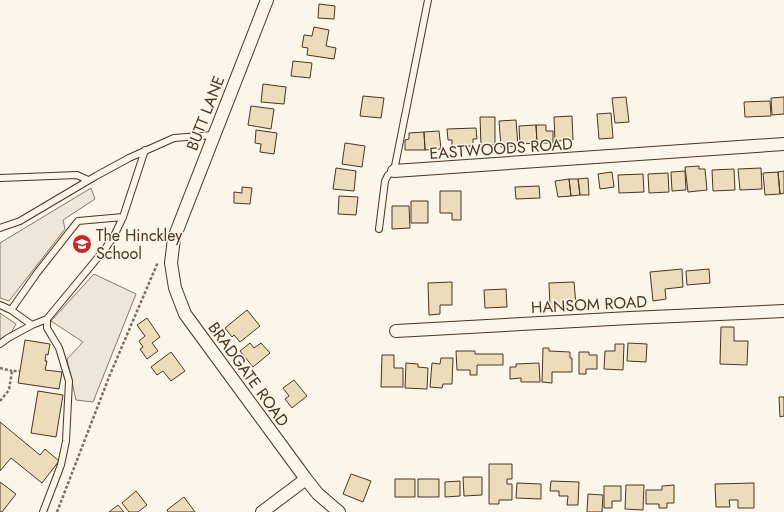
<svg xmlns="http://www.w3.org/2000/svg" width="784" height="512" font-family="Jost,sans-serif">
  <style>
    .parking { fill: #ede7d9; stroke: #887966 }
    .building { fill: #ecdcbc; stroke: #4a3520 }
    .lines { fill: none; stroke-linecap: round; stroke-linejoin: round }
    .service-casing { stroke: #4a3520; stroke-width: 8 }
    .minor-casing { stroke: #4a3520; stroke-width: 14 }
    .path { stroke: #7f6f5c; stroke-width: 2.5; stroke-dasharray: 3 2; stroke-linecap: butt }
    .service { stroke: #fbf6e9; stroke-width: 6 }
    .minor { stroke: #fbf6e9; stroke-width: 12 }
    .labels { text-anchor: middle; stroke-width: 3; stroke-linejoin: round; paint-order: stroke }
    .street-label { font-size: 16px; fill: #4a3520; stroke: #fbf6e9 }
    .poi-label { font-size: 16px; fill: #4a3520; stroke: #fbf6e9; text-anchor: start }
  </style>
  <rect width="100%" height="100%" fill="#fbf6e9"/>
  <!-- parking -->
  <path class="parking" d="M 91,188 L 95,199 L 63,220 L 65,229 L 9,301 L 0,298 L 0,243 Z
    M 94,274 L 136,294 L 93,402 L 76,400 L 67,359 L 83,342 L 51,321 Z
    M 0,313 L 16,324 L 11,333 L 0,340 Z"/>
  <!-- building -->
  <path class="building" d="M 319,4 L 335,6 L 334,19 L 318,18 Z
    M 314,27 L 329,30 L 326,46 L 336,48 L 334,59 L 307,55 L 308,48 L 302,47 L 304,35 L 312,36 Z
    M 293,61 L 312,63 L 310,78 L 291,76 Z
    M 263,84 L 286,87 L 284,104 L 261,102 Z
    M 363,96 L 384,98 L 381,118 L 360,116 Z
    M 626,97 L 629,122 L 615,123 L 612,98 Z
    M 784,97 L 784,114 L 772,115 L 771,98 Z
    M 770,101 L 771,116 L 745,117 L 744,102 Z
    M 251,106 L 274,109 L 271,129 L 248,125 Z
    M 611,113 L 613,138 L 599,139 L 597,114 Z
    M 572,116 L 573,140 L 555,141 L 554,117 Z
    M 480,117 L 495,117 L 495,145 L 481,145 Z
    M 516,120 L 518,146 L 501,147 L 499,121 Z
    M 536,125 L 546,125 L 546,131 L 553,131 L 553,143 L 537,143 Z
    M 536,125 L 537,143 L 520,144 L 519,126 Z
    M 476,128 L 477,139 L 473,139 L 473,146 L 452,147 L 452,140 L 448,140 L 447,129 Z
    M 256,130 L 277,133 L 274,154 L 260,152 L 261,144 L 255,143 Z
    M 439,131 L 441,149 L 425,150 L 424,132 Z
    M 424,132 L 425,150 L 405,150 L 405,140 L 409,139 L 409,133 Z
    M 345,143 L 365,146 L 362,167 L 342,164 Z
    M 699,166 L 699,169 L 705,169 L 707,190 L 688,192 L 685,167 Z
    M 336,168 L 356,171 L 354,191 L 333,189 Z
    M 761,168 L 762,189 L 740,190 L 738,169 Z
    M 734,169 L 735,190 L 713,191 L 712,170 Z
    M 685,171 L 686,190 L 672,191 L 671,172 Z
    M 784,171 L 784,193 L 780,194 L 778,172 Z
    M 612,172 L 614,187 L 600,189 L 598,174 Z
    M 778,172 L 780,194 L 765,195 L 763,173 Z
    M 668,173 L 669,192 L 649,193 L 648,174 Z
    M 643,174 L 644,192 L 619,193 L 618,175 Z
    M 588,178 L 589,195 L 580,195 L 578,179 Z
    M 569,179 L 578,179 L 580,195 L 571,196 Z
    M 569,179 L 571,196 L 558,197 L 555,181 Z
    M 539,186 L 540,198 L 516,199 L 515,187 Z
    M 242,187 L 252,188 L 250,204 L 234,203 L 234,192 L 242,193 Z
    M 440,191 L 461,191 L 461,220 L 452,220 L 452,213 L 440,213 Z
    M 339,196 L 358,197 L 356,215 L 338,214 Z
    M 411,201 L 428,201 L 428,223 L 411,223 Z
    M 392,206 L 409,206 L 410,228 L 392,229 Z
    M 682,269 L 683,287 L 665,289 L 666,299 L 653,301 L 650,272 Z
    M 709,269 L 710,283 L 687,285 L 686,271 Z
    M 452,282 L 452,305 L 440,305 L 440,314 L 429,315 L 428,283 Z
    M 574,282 L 576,305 L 550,307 L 549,283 Z
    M 506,289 L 507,307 L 485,308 L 484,290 Z
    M 247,310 L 260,326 L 240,342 L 234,335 L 232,337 L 225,328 Z
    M 147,318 L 160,337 L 152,343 L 158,351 L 147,359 L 140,349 L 143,347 L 139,341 L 145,336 L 137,325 Z
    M 721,327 L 734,327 L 734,341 L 748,341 L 747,365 L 720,364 Z
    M 25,340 L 50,344 L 48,355 L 46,354 L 45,361 L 47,361 L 45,370 L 62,372 L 59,389 L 18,383 Z
    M 250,343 L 254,348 L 261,343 L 270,353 L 253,367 L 240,351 Z
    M 628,343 L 647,344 L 646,362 L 627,361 Z
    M 615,344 L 624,344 L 623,370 L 604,369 L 605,351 L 615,351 Z
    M 543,348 L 549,348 L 549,351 L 570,352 L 570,358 L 572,358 L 572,372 L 552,372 L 552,383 L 542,382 Z
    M 456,351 L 475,351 L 475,354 L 503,354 L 503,365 L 477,365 L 477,375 L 470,375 L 470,370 L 457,370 Z
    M 171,352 L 185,371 L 171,381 L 163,371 L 157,375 L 151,367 Z
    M 579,352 L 589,352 L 589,355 L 597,355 L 597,369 L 586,369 L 586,374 L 579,374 Z
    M 382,355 L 394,355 L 394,368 L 403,368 L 403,387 L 381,387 Z
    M 441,358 L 453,358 L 452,384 L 443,384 L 442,388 L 430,387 L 432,363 L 440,364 Z
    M 406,363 L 418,364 L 418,367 L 428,368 L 427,389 L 405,388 Z
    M 539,363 L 540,382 L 521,382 L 521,378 L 510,379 L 510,367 L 516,367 L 516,364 Z
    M 294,380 L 307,396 L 292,408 L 285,399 L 289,396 L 283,388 Z
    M 38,391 L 63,395 L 56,437 L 31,433 Z
    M 779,397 L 784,397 L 784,416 L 780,417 Z
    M 0,422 L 40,455 L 45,449 L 59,461 L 42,483 L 11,458 L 0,471 Z
    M 489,464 L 512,464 L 512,479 L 507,479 L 507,484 L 512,484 L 512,500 L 499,500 L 499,504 L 489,504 Z
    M 351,474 L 371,481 L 363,502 L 343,494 Z
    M 463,477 L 482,477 L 482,495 L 464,496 Z
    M 395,479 L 415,479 L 415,497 L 395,497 Z
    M 418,479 L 439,479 L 439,497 L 418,497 Z
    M 460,481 L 460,496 L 445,497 L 445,482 Z
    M 551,481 L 579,482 L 578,505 L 567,505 L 568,496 L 559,496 L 559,491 L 550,491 Z
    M 0,482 L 16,494 L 2,512 L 0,512 Z
    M 517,483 L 541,484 L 541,499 L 516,498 Z
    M 754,483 L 754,508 L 738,508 L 738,500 L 729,500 L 730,507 L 716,507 L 715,484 Z
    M 626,485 L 644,485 L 643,510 L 625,509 Z
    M 674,485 L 674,503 L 667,503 L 667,508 L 659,508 L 659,504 L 646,504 L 646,490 L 662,490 L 662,486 Z
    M 604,486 L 621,486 L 621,501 L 612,501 L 612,508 L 604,508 Z
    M 136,491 L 147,505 L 138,512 L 129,512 L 122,503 Z
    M 588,494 L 603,495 L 602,512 L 587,512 Z
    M 184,497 L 195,512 L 168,512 L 167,510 Z
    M 118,505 L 124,512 L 109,512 Z"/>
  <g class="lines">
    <!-- service casing -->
    <g class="service-casing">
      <path id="service" d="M 0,178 L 77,175 L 88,180
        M 0,228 L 20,221 L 96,176 L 129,158 L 174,138 L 213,135
        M 379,229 L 385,181 L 388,175 L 394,171 L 428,0
        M 0,305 L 11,310 L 32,325
        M 11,310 L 37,273 L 78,221 L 123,217
        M 0,344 L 8,338 L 32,325 L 47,319 L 105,249 L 114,236 L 123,217 L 145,150
        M 43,512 L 61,465 L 66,441 L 69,381 L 59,348 L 47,328 L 47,319"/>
    </g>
    <!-- minor casing -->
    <g class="minor-casing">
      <path id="minor" d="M 267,0 L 174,238 L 171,263 L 175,288 L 185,314 L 306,479 L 318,494 L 339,512
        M 394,171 L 784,144
        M 396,331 L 630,318 L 784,311
        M 262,512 L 306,479"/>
    </g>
    <!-- path -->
    <path class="path" d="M 0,368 L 12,371
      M 0,401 L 9,390 L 12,371 L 20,371
      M 57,512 L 109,377 L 158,262"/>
    <!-- service -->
    <use href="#service" class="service"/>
    <!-- minor -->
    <use href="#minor" class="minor"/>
  </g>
  <!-- icons -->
  <defs>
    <g id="school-disc" transform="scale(1)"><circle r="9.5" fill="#c62828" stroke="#fbf6e9"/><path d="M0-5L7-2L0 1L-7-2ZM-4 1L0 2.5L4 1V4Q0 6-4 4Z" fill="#fff"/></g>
  </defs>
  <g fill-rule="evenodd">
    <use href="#school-disc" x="82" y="244"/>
  </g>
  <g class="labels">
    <!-- street labels -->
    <g class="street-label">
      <text transform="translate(205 113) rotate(-69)" y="6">BUTT LANE</text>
      <text transform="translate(501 148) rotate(-4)" y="6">EASTWOODS ROAD</text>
      <text transform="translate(589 304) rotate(-3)" y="6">HANSOM ROAD</text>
      <text transform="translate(249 374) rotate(54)" y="6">BRADGATE ROAD</text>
    </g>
    <!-- poi labels -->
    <g class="poi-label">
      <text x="96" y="241">The Hinckley<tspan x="96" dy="18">School</tspan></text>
    </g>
  </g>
</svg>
